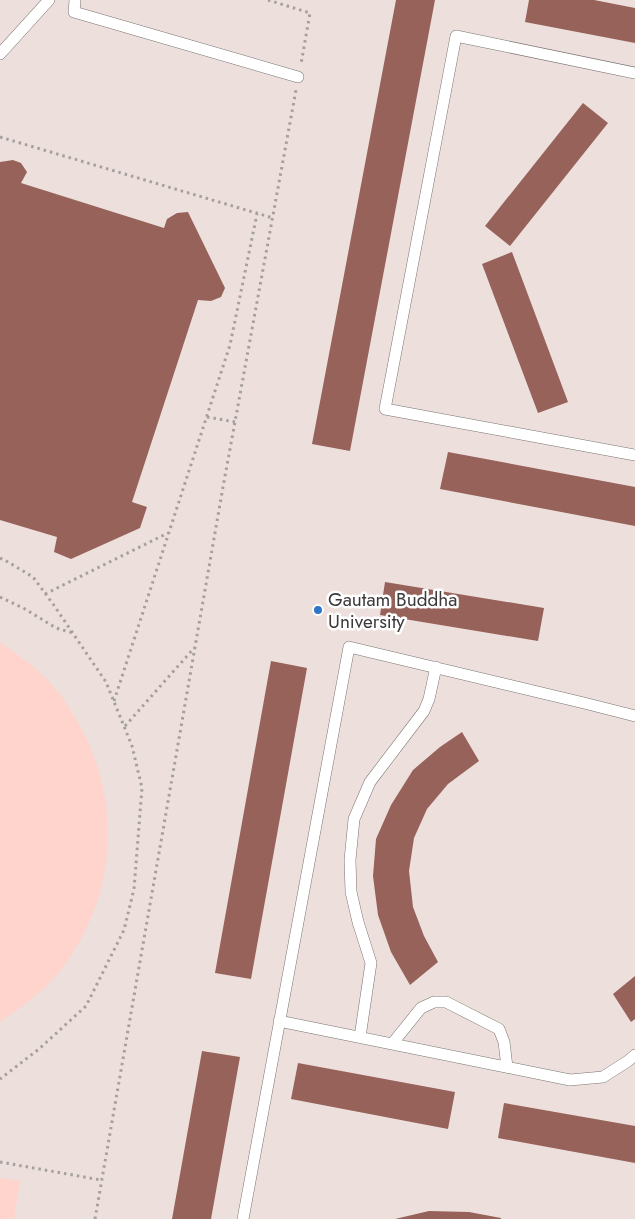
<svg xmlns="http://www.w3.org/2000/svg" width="635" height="1219" font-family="Jost,sans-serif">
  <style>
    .built { fill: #eddfdc }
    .green { fill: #fed4cc }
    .building { fill: #97625a }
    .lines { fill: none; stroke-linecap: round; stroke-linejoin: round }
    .service-casing { stroke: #787372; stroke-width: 12 }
    .path { stroke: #a4a09f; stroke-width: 3; stroke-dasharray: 2.5 4; stroke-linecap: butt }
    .service { stroke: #fff; stroke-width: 11 }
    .poi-dot { fill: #2e77c8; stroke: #fff; stroke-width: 2 }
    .labels { text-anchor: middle; stroke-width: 5; stroke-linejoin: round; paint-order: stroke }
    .poi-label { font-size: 19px; fill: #3b3939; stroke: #fff; text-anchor: start }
  </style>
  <rect width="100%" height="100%" fill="#f6f0ef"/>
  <!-- built -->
  <path class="built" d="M 0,0 L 635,0 L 635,1219 L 0,1219 Z"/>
  <!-- green -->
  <path class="green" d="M 0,642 C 11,650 23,658 34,667 C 44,675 54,687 62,697 C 67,703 70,710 74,716 C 124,795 118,898 60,971 C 43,992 22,1007 0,1022 Z
    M 0,1178 L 20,1181 L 14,1219 L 0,1219 Z"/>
  <!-- building -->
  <path class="building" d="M 396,0 L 435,0 L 350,451 L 312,444 Z
    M 529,0 L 594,0 L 635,8 L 635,43 L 525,22 Z
    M 583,103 L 608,123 L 510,246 L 485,226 Z
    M 13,160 L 21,163 L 27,172 L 21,183 L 164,228 L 167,219 L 177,213 L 188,212 L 225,288 L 221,297 L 211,301 L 198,300 L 132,502 L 147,507 L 140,528 L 71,559 L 54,552 L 57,537 L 0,520 L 0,162 Z
    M 512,252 L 568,402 L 538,413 L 482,264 Z
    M 448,452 L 635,487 L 635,526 L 440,489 Z
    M 385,582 L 544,608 L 538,641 L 380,615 Z
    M 271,661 L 307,668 L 251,979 L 215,973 Z
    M 462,732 L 479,761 L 448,784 L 427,809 L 414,838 L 409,871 L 413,907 L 424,936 L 438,962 L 410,985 L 391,952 L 378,915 L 373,876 L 376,839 L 391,805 L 413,770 L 440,747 Z
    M 635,976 L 635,1019 L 631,1022 L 613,994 Z
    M 202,1051 L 240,1057 L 211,1219 L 172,1219 Z
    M 298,1063 L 455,1092 L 448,1129 L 291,1099 Z
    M 504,1103 L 635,1126 L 635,1163 L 498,1138 Z
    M 429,1211 L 469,1212 L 501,1218 L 501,1219 L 395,1219 Z"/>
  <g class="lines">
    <!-- service casing -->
    <g class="service-casing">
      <path id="service" d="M 75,0 L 74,12 L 298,77
        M 0,54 L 49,0
        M 635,73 L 456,36 L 385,409 L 635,455
        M 279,1021 L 570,1080 L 603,1077 L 628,1061 L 635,1055
        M 360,1037 L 371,963 L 358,922 L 351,892 L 350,860 L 354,819 L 370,782 L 424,711 L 429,699 L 436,667
        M 392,1044 L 421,1008 L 434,1002 L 446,1002 L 499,1029 L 504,1042 L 507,1067
        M 243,1219 L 349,647 L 584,703 L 635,716"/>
    </g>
    <!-- path -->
    <path class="path" d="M 268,0 L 310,13 L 301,64
      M 0,137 L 273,218
      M 207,417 L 235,422
      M 0,558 L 8,562 L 33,577 L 53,604 L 106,682 L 132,746 L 142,788 L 134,889 L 124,930 L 86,1006 L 39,1049 L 0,1079
      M 45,594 L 168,533
      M 0,597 L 25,609 L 56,628 L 73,633
      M 114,701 L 230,345 L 257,214
      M 125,726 L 195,647
      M 0,1162 L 101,1180
      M 95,1219 L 223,487 L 296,90"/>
    <!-- service -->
    <use href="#service" class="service"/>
  </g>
  <!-- markers -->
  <circle class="poi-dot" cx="318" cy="610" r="5"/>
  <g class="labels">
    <!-- poi labels -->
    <g class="poi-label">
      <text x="328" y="606">Gautam Buddha<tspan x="328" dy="22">University</tspan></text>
    </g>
  </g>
</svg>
